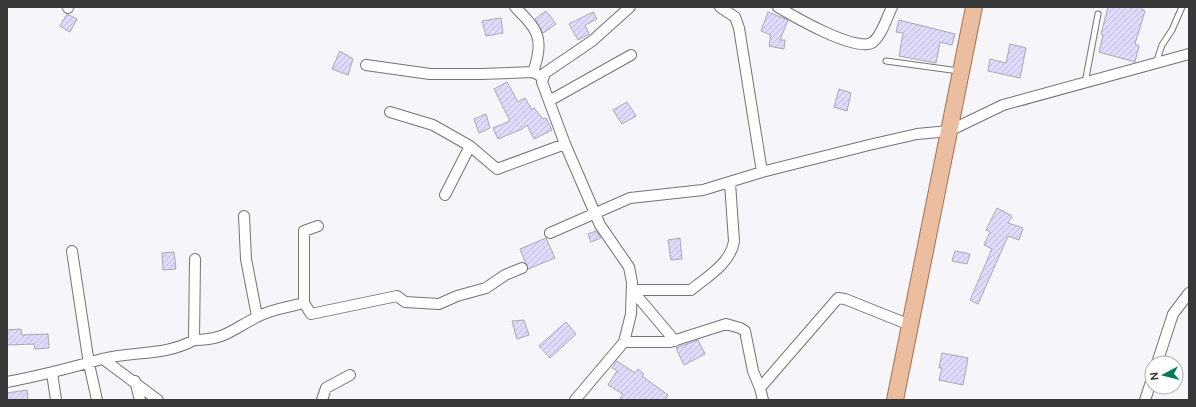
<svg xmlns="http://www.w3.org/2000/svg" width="1196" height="407" font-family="'DM Sans',sans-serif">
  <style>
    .building { fill: url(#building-hatch); stroke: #a8a8ab }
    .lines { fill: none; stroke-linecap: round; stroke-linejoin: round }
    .service-casing { stroke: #747376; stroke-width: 7 }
    .minor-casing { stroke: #747376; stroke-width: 12 }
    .primary-casing { stroke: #a37250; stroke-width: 18 }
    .service { stroke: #fff; stroke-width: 5 }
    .minor { stroke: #fff; stroke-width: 10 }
    .primary { stroke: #eabe9e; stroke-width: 16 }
  </style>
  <defs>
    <pattern id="building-hatch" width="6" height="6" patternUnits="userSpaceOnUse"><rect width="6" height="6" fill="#dedbff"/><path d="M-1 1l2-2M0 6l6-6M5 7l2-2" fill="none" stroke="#bfbddb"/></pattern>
  </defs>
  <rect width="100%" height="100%" fill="#f6f5f9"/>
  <!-- building -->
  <path class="building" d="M 1108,7 L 1142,7 L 1142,10 L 1145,11 L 1135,44 L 1139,46 L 1135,62 L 1099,52 L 1103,35 L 1101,34 Z
    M 546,11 L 556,24 L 543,33 L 535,19 Z
    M 593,12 L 597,19 L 585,25 L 589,34 L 578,40 L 569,24 Z
    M 768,12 L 788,20 L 780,40 L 785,40 L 784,49 L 769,46 L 771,35 L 761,31 Z
    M 67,14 L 77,19 L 70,32 L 60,26 Z
    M 501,18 L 503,33 L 486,36 L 482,21 Z
    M 899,20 L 955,34 L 952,45 L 940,42 L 936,63 L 899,56 L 903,33 L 896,32 Z
    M 1010,44 L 1026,48 L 1020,78 L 988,71 L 990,59 L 1006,63 Z
    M 340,51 L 353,59 L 348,75 L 332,69 Z
    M 507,82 L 518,102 L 525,98 L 532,110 L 534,108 L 543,119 L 546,118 L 552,130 L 534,139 L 527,125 L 522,129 L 498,139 L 493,128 L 510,121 L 494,89 Z
    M 839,89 L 851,93 L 847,111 L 834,107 Z
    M 627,102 L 636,116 L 622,124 L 613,110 Z
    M 486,114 L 490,128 L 479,133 L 474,119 Z
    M 997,208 L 1012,216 L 1008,223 L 1023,228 L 1019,240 L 1008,236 L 978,304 L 970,300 L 992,249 L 984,245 L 990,232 L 986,230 Z
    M 596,231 L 601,238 L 591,242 L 588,234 Z
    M 546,238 L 555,258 L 528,269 L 520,249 Z
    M 680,238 L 682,259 L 671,260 L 668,240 Z
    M 955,251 L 970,254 L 967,264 L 952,261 Z
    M 174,252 L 176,269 L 163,270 L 162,253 Z
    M 524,320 L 529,335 L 517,339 L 512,321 Z
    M 566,322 L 576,334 L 550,358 L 539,346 Z
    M 21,329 L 22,335 L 48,334 L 49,348 L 35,349 L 34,344 L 7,345 L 7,330 Z
    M 698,340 L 705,354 L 684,365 L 676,348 Z
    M 942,353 L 968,358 L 963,385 L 939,380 L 942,368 L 939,368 Z
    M 617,361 L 635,373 L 638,369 L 644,374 L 642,376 L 668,395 L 665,400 L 619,400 L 623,394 L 608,385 L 617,371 L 612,368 Z
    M 27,390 L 28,400 L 7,400 L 7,393 Z"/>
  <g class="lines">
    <!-- service casing -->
    <g class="service-casing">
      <path id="service" d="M 886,61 L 959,71
        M 1156,63 L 1162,45 L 1172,30 L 1182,7
        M 1085,83 L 1098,14"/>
    </g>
    <!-- minor casing -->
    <g class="minor-casing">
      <path id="minor" d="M 515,7 C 538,30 545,39 533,72
        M 720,7 L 735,17 L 739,28 L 762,172
        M 778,7 C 793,16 858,54 873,42 C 882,35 887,17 892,7
        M 68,8 L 68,7
        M 366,65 L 430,74 L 481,74 L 533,72 L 542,77
        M 549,101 L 631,55
        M 390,112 L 433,125 L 470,146 L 497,169 L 565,144 L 600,225 L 629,267 L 632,282 L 631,314 L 624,342 L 575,400
        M 565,144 L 542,82 L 545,73 L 592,41 L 630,7
        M 445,195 L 470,146
        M 244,216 L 246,259 L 257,316
        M 318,226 L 304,231 L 304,303 L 311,314 L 397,296 L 405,302 L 439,304 L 457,296 L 486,288 L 505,275 L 522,268
        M 550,233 L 630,198 L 703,190 L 762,172 L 869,145 L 917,134 L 949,131 L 1003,105 L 1189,54
        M 72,251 L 89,364 L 97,400
        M 632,290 L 691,290 C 707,277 731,263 734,241 L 730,183
        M 632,290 L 675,341
        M 194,340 C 225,340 231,330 257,317 C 271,309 289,307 304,303
        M 624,342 L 670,342 L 726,324 L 740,328 L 745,331 L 753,371 L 760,388 L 763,400
        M 103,359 L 158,400
        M 1157,363 L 1173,314 L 1189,293
        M 52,373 L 56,400
        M 135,381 L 140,400
        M 7,382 C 39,376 70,368 102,359 C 133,351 166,356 194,340 L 195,259
        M 760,388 L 838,298 L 845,299 L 910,325
        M 322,400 L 326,388 L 350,375
        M 1145,400 L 1152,379"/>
    </g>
    <!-- primary casing -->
    <g class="primary-casing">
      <path id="primary" d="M 895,400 L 974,7"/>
    </g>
    <!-- service -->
    <use href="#service" class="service"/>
    <!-- minor -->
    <use href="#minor" class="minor"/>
    <!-- primary -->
    <use href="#primary" class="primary"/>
  </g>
  <!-- border -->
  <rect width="1196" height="407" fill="none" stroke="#383839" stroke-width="16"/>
  <!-- north arrow -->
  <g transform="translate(1164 375) rotate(263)"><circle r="19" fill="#ffffff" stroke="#afafb0"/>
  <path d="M0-3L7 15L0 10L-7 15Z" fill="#007a58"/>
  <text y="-6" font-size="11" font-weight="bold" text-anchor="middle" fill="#383839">N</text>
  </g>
</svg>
